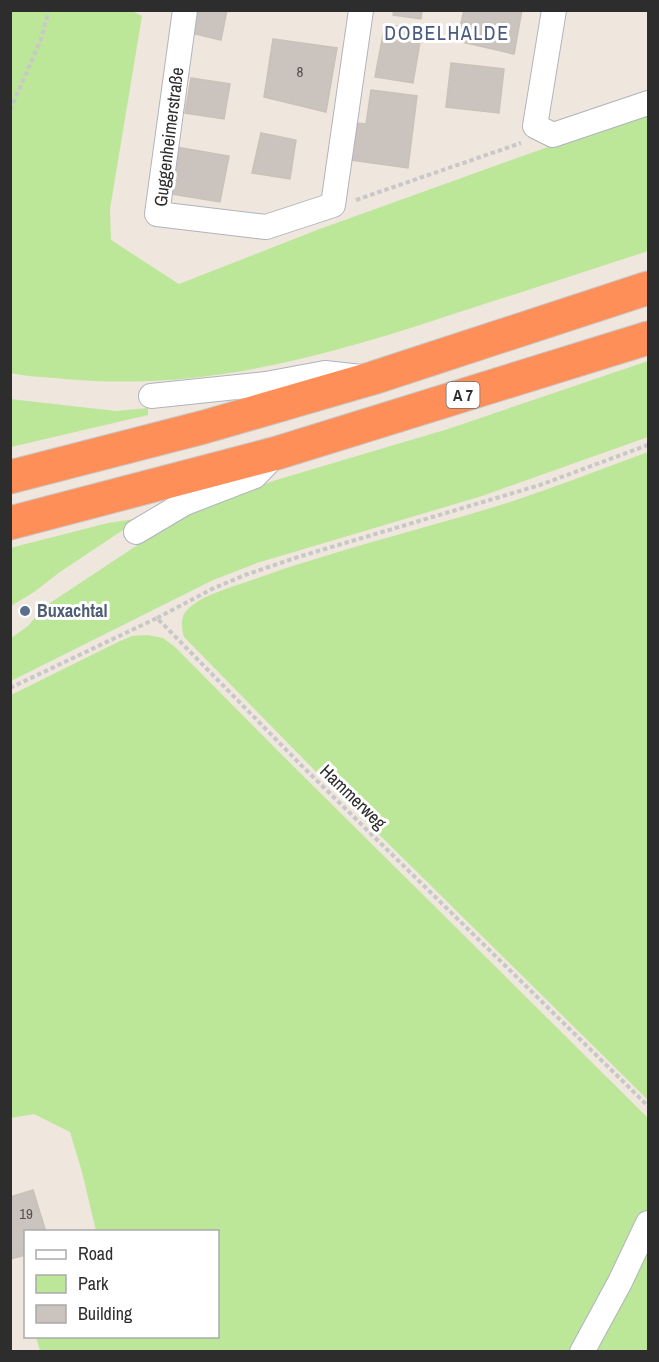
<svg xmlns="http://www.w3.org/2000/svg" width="659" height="1362" font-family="'Archivo Narrow',sans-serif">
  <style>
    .green { fill: #bce799 }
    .building { fill: #cac3be; stroke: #cac2b8; stroke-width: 1.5 }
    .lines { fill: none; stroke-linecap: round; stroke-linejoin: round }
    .minor-casing { stroke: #afb3bd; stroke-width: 26 }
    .highway-casing { stroke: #c8c8c8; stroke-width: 35 }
    .path { stroke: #c8c8c8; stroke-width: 4; stroke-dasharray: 4.5 3; stroke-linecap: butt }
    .minor { stroke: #fff; stroke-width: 24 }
    .highway { stroke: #ff8f59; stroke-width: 33 }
    .service-dot { fill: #5c6f8a; stroke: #fff; stroke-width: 2 }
    .labels { text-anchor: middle; stroke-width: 6; stroke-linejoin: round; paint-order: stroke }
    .number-label { font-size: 15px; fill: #545251 }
    .shield { fill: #fff; stroke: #6c6c6c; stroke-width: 1.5 }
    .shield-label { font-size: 16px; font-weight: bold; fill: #2d2d2d }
    .street-label { font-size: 18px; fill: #2d2d2d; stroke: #fff }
    .service-label { font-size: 18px; font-weight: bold; fill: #4e5e75; stroke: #fff; text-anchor: start }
    .neighbourhood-label { font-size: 20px; letter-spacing: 1.5px; fill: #4a5a80; stroke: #fff }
  </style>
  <rect width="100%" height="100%" fill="#efe6de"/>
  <!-- green -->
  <path class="green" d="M 130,10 L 142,16 L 110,209 L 111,240 L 179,284 L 317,230 L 648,111 L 648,251 C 590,270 531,289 472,308 C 336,353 210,392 65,379 C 47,377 28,377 11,373 L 10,11 Z
    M 648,361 L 648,437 L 482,496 L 257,563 L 213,580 L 11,681 L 11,638 L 28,626 L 44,607 L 157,532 L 197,510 L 276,480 L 448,429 Z
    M 10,399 L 116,411 L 148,408 L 148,415 L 11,447 Z
    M 648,452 L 648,1100 L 329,785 L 184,637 C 181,626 180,616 189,608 C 204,594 236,586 255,579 C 338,549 424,529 507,503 C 555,487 602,469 648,452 Z
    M 141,518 L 60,572 L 34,592 L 11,606 L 10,548 L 108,523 Z
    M 147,635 L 163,638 L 175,647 L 279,752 L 648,1118 L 648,1210 L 634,1241 L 575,1351 L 40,1351 L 36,1337 L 218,1336 L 218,1232 L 96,1231 L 82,1172 L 70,1132 L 34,1114 L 11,1118 L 11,695 L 120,641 L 132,636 Z
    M 648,1235 L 648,1351 L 588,1352 Z"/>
  <!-- building -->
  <path class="building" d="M 195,10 L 227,10 L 221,40 L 191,33 Z
    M 394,10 L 422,10 L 421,19 L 393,15 Z
    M 464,10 L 522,10 L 514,54 L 457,41 Z
    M 385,24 L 422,30 L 413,83 L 375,77 Z
    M 273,39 L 337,48 L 326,112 L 264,97 Z
    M 451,63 L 504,69 L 499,113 L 446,107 Z
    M 191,78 L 230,84 L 224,119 L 185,113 Z
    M 371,90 L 417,96 L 408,168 L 351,160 L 356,123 L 366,124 Z
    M 261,133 L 296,140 L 290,179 L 252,173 Z
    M 176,147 L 229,156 L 220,202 L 165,193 Z
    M 33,1190 L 46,1232 L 26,1232 L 26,1255 L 10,1259 L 10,1197 Z"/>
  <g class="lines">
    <!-- minor casing -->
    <g class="minor-casing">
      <path id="minor" d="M 185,10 L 157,214 L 266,227 L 333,205 L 361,10
        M 554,10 L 535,126 L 553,135 L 648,103
        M 151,396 L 266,384 L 325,373 L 361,377
        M 136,532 L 185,503 L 255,476 L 277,453
        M 582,1352 L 620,1282 L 648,1223"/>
    </g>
    <!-- highway casing -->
    <g class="highway-casing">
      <path id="highway" d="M 10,477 L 204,427 L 373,378 L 648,288
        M 10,523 L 277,453 L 648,338"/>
    </g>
    <!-- path -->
    <path class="path" d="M 10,110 L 41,39 L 49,10
      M 356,200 L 521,143
      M 157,618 L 212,589 L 245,575 L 298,557 L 540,485 L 648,445
      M 10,688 L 157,618 L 301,765 L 648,1106"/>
    <!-- minor -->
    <use href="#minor" class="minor"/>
    <!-- highway -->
    <use href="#highway" class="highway"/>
  </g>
  <!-- markers -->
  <circle class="service-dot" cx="25" cy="611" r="6"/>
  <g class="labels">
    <!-- number labels -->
    <g class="number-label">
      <text x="300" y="77">8</text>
      <text x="26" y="1219">19</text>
    </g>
    <!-- shield labels -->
    <rect class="shield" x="446.5" y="382" width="33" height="26" rx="4.5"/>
    <g class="shield-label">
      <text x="463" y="401">A 7</text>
    </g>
    <!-- street labels -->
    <g class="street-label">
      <text transform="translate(169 137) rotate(-83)" y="6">Guggenheimerstraße</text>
      <text transform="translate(353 797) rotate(44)" y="6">Hammerweg</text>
    </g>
    <!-- service labels -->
    <g class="service-label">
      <text x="37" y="617">Buxachtal</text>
    </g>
    <!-- neighbourhood labels -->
    <g class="neighbourhood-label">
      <text x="447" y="40">DOBELHALDE</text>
    </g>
  </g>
  <!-- border -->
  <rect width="659" height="1362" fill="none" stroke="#2d2d2d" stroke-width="24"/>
  <!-- legend -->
  <rect x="24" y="1230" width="195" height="108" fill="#ffffff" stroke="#ababab" stroke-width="1.5"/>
  <rect x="36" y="1250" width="30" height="9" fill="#ffffff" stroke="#ababab" stroke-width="1.5"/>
  <text x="78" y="1260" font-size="18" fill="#2d2d2d">Road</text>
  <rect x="36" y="1275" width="30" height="18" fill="#bce799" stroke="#ababab" stroke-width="1.5"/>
  <text x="78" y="1290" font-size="18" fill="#2d2d2d">Park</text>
  <rect x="36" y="1305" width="30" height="18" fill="#cac3be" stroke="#ababab" stroke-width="1.5"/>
  <text x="78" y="1320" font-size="18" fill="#2d2d2d">Building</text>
</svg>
